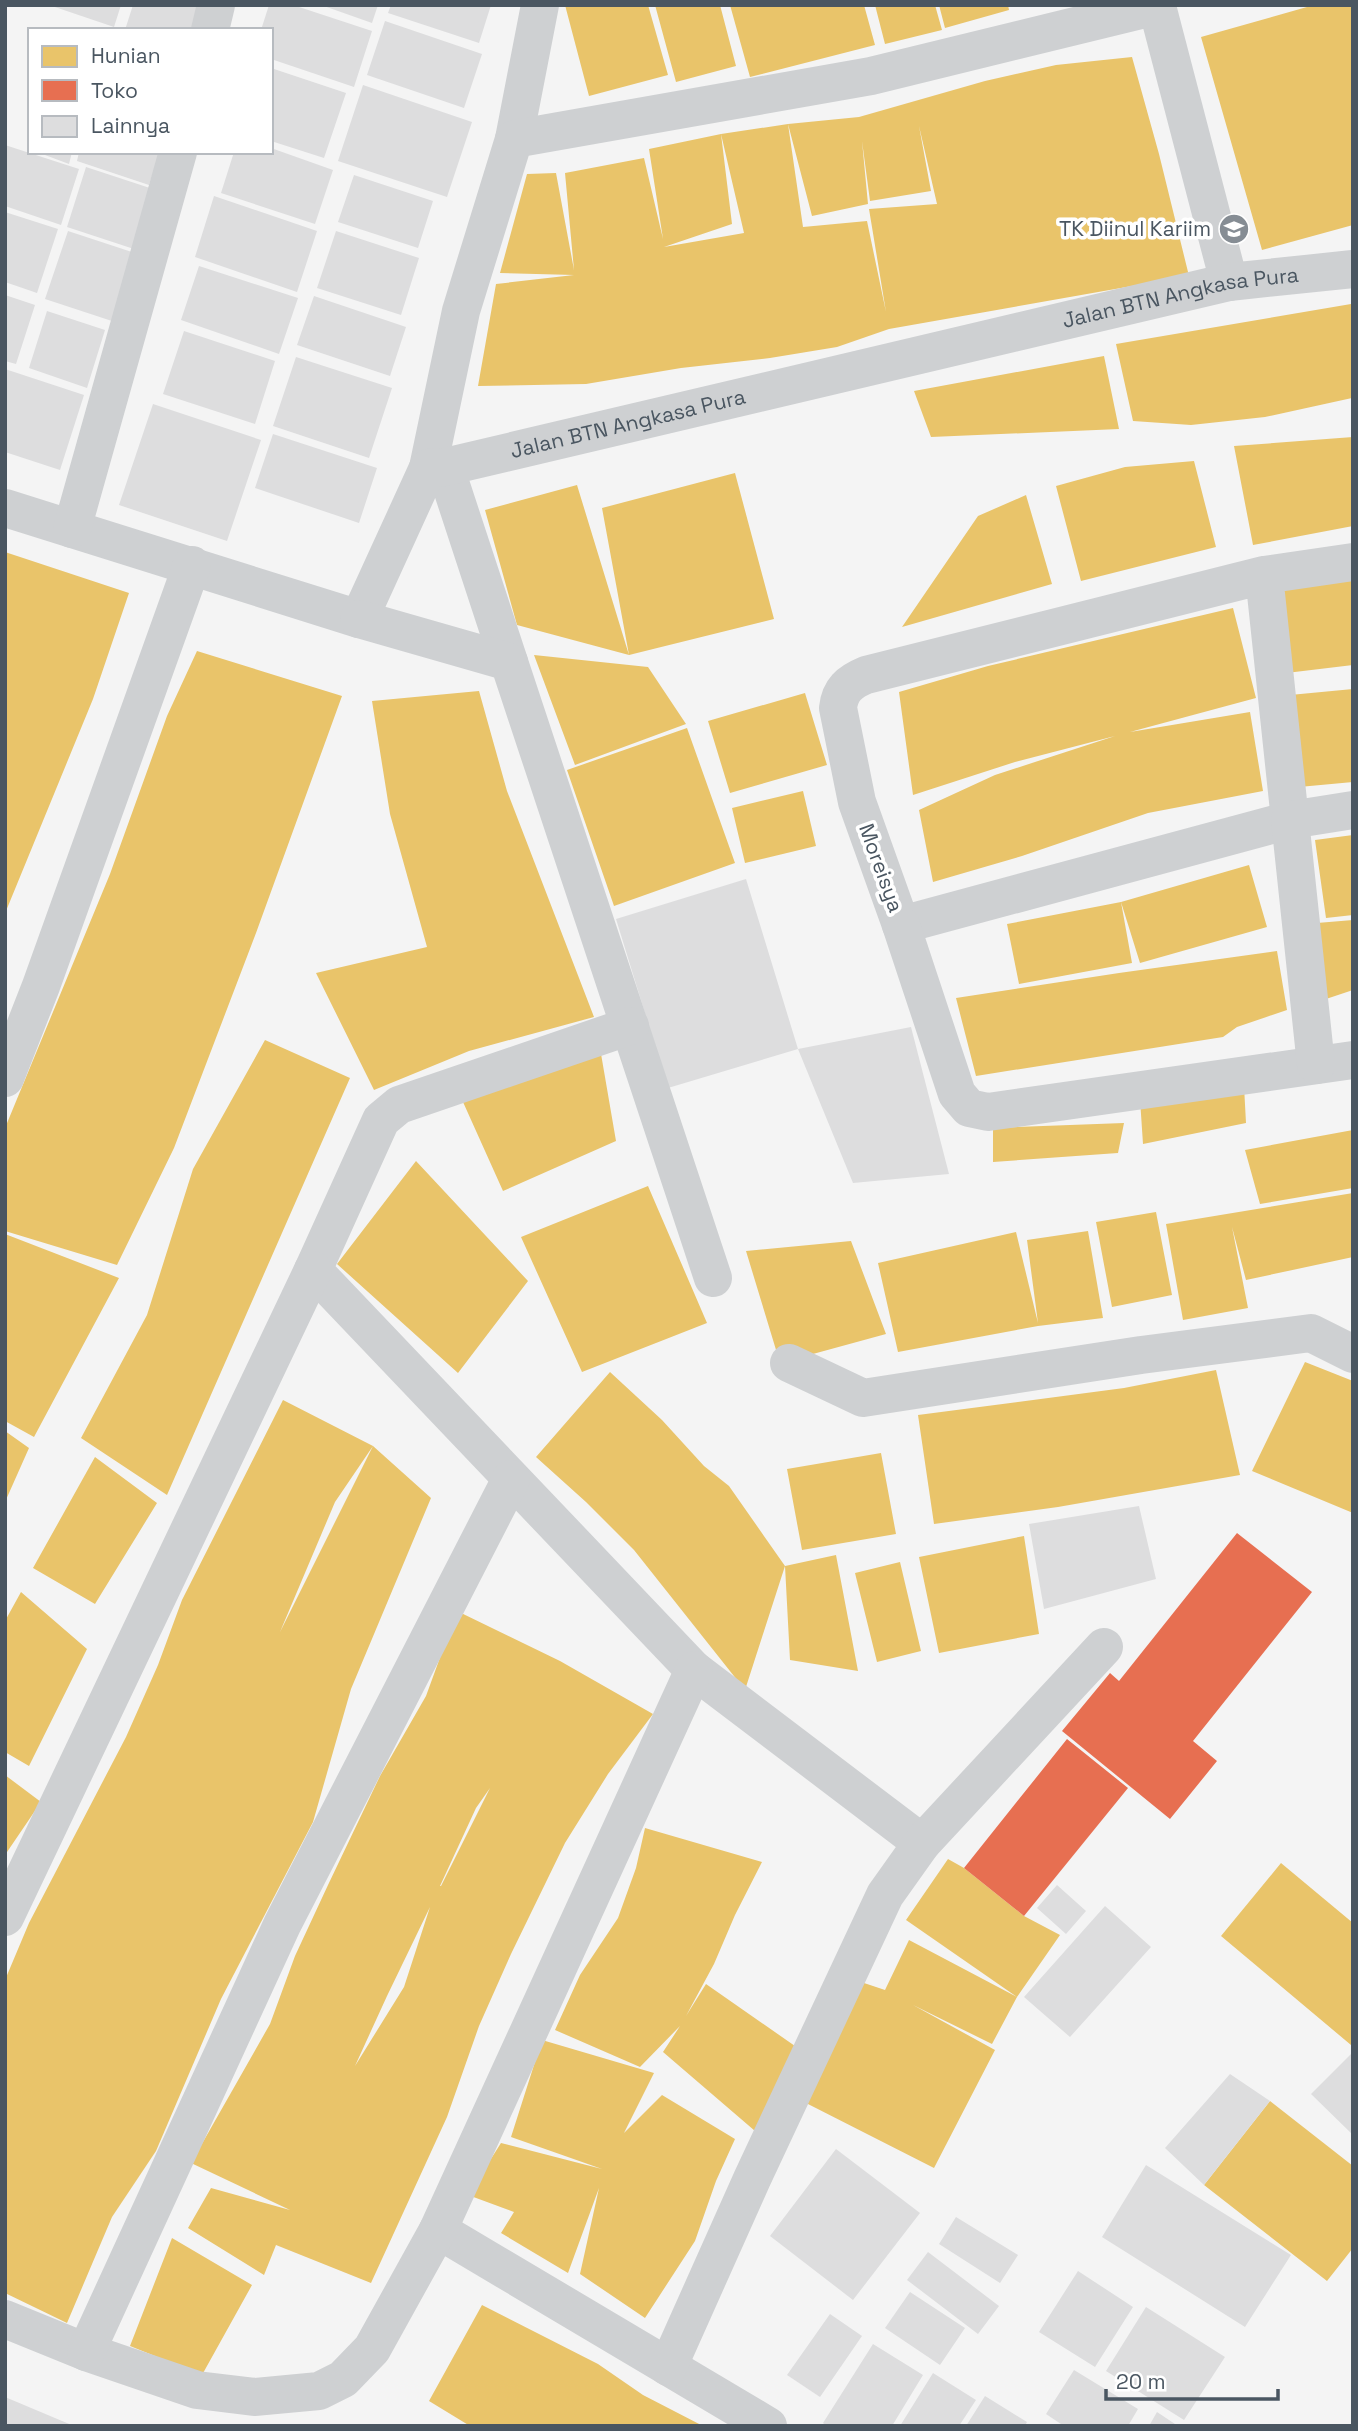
<svg xmlns="http://www.w3.org/2000/svg" width="1358" height="2431" font-family="'Space Grotesk',sans-serif">
  <style>
    .homes { fill: #e9c46a; fill-rule: evenodd }
    .shops { fill: #e76f51 }
    .building { fill: #ddddde }
    .lines { fill: none; stroke-linecap: round; stroke-linejoin: round }
    .minor { stroke: #ced0d2; stroke-width: 38 }
    .labels { text-anchor: middle; stroke-width: 7; stroke-linejoin: round; paint-order: stroke }
    .poi-label { font-size: 21px; fill: #4a5661; stroke: #fff; text-anchor: end }
    .street-label { font-size: 21px; fill: #4a5661; stroke: #fff }
  </style>
  <rect width="100%" height="100%" fill="#f4f4f4"/>
  <!-- homes -->
  <path class="homes" d="M 565,5 L 648,5 L 668,75 L 589,96 Z
    M 655,5 L 720,5 L 736,66 L 676,82 Z
    M 730,5 L 864,5 L 875,45 L 750,77 Z
    M 875,5 L 935,5 L 942,30 L 885,44 Z
    M 939,5 L 1008,5 L 1009,10 L 945,28 Z
    M 1314,5 L 1353,5 L 1353,225 L 1262,250 L 1201,37 Z
    M 1132,57 L 1159,154 L 1189,276 L 889,329 L 837,347 L 770,358 L 681,368 L 586,384 L 478,386 L 496,284 L 574,275 L 500,273 L 527,174 L 556,173 L 574,270 L 565,173 L 644,158 L 663,239 L 649,149 L 721,134 L 732,224 L 664,247 L 744,233 L 721,134 L 788,124 L 859,117 L 985,81 L 1056,65 ZM 788,124 L 812,216 L 868,204 L 862,141 L 870,201 L 931,191 L 919,126 L 937,204 L 869,209 L 886,312 L 867,221 L 803,227 Z
    M 1351,304 L 1352,398 L 1265,417 L 1191,425 L 1133,421 L 1116,344 Z
    M 1104,356 L 1119,429 L 931,437 L 914,391 Z
    M 1353,437 L 1353,526 L 1253,545 L 1234,446 Z
    M 1194,461 L 1216,547 L 1081,581 L 1056,486 L 1125,467 Z
    M 735,473 L 774,619 L 629,655 L 602,508 Z
    M 577,485 L 629,655 L 517,625 L 485,510 Z
    M 1026,495 L 1052,584 L 902,627 L 978,516 Z
    M 5,552 L 129,593 L 93,699 L 6,911 Z
    M 1353,578 L 1353,665 L 1278,674 L 1268,587 Z
    M 1233,608 L 1256,698 L 1130,732 L 1250,712 L 1263,791 L 1148,813 L 1022,856 L 933,882 L 919,810 L 995,775 L 1115,736 L 1015,762 L 913,795 L 899,692 L 988,666 Z
    M 197,651 L 342,696 L 256,933 L 174,1148 L 117,1265 L 5,1231 L 5,1128 L 110,874 L 167,716 Z
    M 534,655 L 648,667 L 686,724 L 575,765 Z
    M 1353,689 L 1353,782 L 1299,787 L 1290,695 Z
    M 479,691 L 507,791 L 594,1017 L 469,1051 L 374,1090 L 316,973 L 427,947 L 390,814 L 372,701 Z
    M 805,693 L 827,765 L 730,793 L 708,721 Z
    M 687,728 L 735,863 L 614,906 L 567,770 Z
    M 803,791 L 816,846 L 745,863 L 732,808 Z
    M 1353,835 L 1353,915 L 1326,918 L 1315,840 Z
    M 1249,865 L 1267,927 L 1140,963 L 1121,902 Z
    M 1121,902 L 1132,963 L 1019,984 L 1007,924 Z
    M 1353,920 L 1353,990 L 1317,1002 L 1317,923 Z
    M 1277,951 L 1287,1010 L 1237,1027 L 1223,1037 L 976,1076 L 956,998 L 1119,973 Z
    M 265,1040 L 350,1078 L 167,1495 L 81,1438 L 147,1315 L 193,1169 Z
    M 600,1048 L 616,1141 L 503,1191 L 463,1102 Z
    M 1244,1086 L 1246,1123 L 1143,1144 L 1140,1099 Z
    M 1124,1123 L 1118,1153 L 993,1162 L 993,1128 Z
    M 1353,1130 L 1353,1188 L 1260,1204 L 1245,1150 Z
    M 416,1161 L 528,1281 L 458,1373 L 337,1264 Z
    M 648,1186 L 707,1323 L 582,1372 L 521,1237 Z
    M 1353,1193 L 1353,1257 L 1246,1280 L 1232,1227 L 1248,1308 L 1183,1320 L 1166,1224 Z
    M 1156,1212 L 1172,1295 L 1112,1307 L 1096,1222 Z
    M 1088,1231 L 1103,1318 L 1038,1326 L 898,1352 L 878,1263 L 1016,1232 L 1038,1323 L 1027,1240 Z
    M 5,1234 L 119,1278 L 34,1437 L 5,1421 Z
    M 851,1241 L 886,1334 L 780,1363 L 746,1251 Z
    M 1305,1362 L 1353,1381 L 1353,1513 L 1252,1471 Z
    M 1216,1370 L 1240,1475 L 1058,1507 L 934,1524 L 918,1415 L 1124,1388 Z
    M 610,1372 L 662,1420 L 704,1466 L 729,1486 L 785,1566 L 745,1690 L 634,1550 L 586,1502 L 536,1457 Z
    M 283,1400 L 373,1446 L 335,1502 L 280,1632 L 373,1446 L 431,1498 L 351,1689 L 313,1822 L 221,1999 L 156,2151 L 112,2217 L 67,2323 L 5,2293 L 5,1980 L 29,1923 L 126,1737 L 158,1665 L 182,1600 Z
    M 5,1431 L 29,1448 L 5,1502 Z
    M 881,1453 L 896,1534 L 802,1550 L 787,1469 Z
    M 95,1457 L 157,1503 L 95,1604 L 33,1568 Z
    M 1024,1536 L 1039,1634 L 939,1653 L 919,1557 Z
    M 836,1555 L 858,1671 L 790,1660 L 785,1566 Z
    M 900,1562 L 921,1651 L 877,1662 L 855,1573 Z
    M 21,1592 L 87,1649 L 29,1766 L 5,1752 L 5,1621 Z
    M 457,1611 L 560,1661 L 653,1714 L 608,1774 L 565,1843 L 511,1954 L 479,2026 L 447,2117 L 371,2283 L 276,2245 L 264,2275 L 188,2228 L 211,2188 L 290,2210 L 191,2163 L 270,2024 L 295,1956 L 328,1885 L 380,1776 L 426,1696 ZM 490,1788 L 441,1886 L 440,1886 L 476,1808 ZM 430,1907 L 404,1987 L 355,2066 L 387,1996 Z
    M 5,1775 L 41,1802 L 5,1855 Z
    M 645,1828 L 762,1862 L 735,1915 L 714,1964 L 686,2016 L 706,1984 L 805,2053 L 755,2131 L 663,2052 L 680,2026 L 640,2067 L 555,2030 L 580,1975 L 618,1918 L 636,1868 Z
    M 948,1859 L 964,1868 L 1024,1916 L 1060,1935 L 1017,1997 L 992,2044 L 913,2005 L 995,2050 L 934,2168 L 804,2102 L 864,1983 L 885,1990 L 909,1940 L 1017,1997 L 906,1920 Z
    M 1281,1863 L 1353,1923 L 1351,2045 L 1221,1936 Z
    M 542,2040 L 654,2073 L 624,2133 L 662,2095 L 735,2139 L 716,2181 L 695,2241 L 645,2318 L 580,2274 L 599,2188 L 568,2273 L 501,2233 L 514,2212 L 468,2195 L 501,2143 L 602,2169 L 511,2137 Z
    M 1270,2101 L 1353,2166 L 1353,2248 L 1327,2281 L 1204,2185 Z
    M 172,2238 L 252,2285 L 202,2375 L 130,2346 Z
    M 482,2305 L 598,2364 L 643,2395 L 703,2426 L 470,2426 L 429,2401 Z"/>
  <!-- shops -->
  <path class="shops" d="M 1237,1533 L 1312,1592 L 1193,1741 L 1217,1761 L 1170,1819 L 1062,1731 L 1110,1673 L 1119,1681 Z
    M 1067,1739 L 1128,1788 L 1024,1916 L 964,1868 Z"/>
  <!-- building -->
  <path class="building" d="M 49,5 L 121,5 L 114,27 Z
    M 133,5 L 208,5 L 200,30 L 125,30 Z
    M 269,5 L 293,5 L 372,31 L 354,87 L 271,59 L 271,30 L 261,30 Z
    M 321,5 L 378,5 L 372,23 Z
    M 391,5 L 491,5 L 479,43 L 388,13 Z
    M 385,21 L 482,54 L 464,108 L 367,75 Z
    M 271,68 L 346,93 L 324,158 L 271,141 Z
    M 363,85 L 472,122 L 447,197 L 338,161 Z
    M 5,145 L 79,169 L 61,225 L 5,206 Z
    M 271,148 L 333,170 L 315,224 L 221,193 L 234,152 L 271,152 Z
    M 37,152 L 72,152 L 69,164 Z
    M 79,152 L 160,152 L 149,185 L 77,161 Z
    M 86,167 L 159,191 L 140,251 L 67,227 Z
    M 354,175 L 433,201 L 418,248 L 338,222 Z
    M 214,196 L 317,231 L 297,292 L 195,257 Z
    M 5,212 L 58,229 L 37,293 L 5,282 Z
    M 68,231 L 141,255 L 118,323 L 45,299 Z
    M 336,231 L 419,258 L 401,315 L 317,288 Z
    M 199,266 L 298,298 L 279,354 L 181,320 Z
    M 5,295 L 35,305 L 16,364 L 5,361 Z
    M 314,296 L 406,327 L 390,376 L 297,345 Z
    M 47,311 L 105,330 L 87,388 L 29,368 Z
    M 184,331 L 275,361 L 255,424 L 163,394 Z
    M 296,357 L 392,388 L 369,458 L 273,426 Z
    M 5,369 L 84,395 L 60,470 L 5,452 Z
    M 153,404 L 261,440 L 227,541 L 119,505 Z
    M 273,434 L 377,468 L 359,523 L 255,488 Z
    M 746,879 L 798,1049 L 668,1088 L 616,919 Z
    M 911,1027 L 949,1174 L 853,1183 L 798,1049 Z
    M 1139,1506 L 1156,1579 L 1044,1609 L 1029,1524 Z
    M 1057,1885 L 1086,1911 L 1066,1934 L 1037,1908 Z
    M 1105,1906 L 1151,1947 L 1070,2037 L 1024,1997 Z
    M 1353,2052 L 1353,2135 L 1311,2094 Z
    M 1230,2074 L 1270,2101 L 1204,2185 L 1165,2148 Z
    M 836,2149 L 920,2213 L 853,2300 L 770,2236 Z
    M 1146,2165 L 1291,2255 L 1245,2327 L 1102,2237 Z
    M 956,2217 L 1018,2255 L 1000,2283 L 939,2244 Z
    M 928,2252 L 999,2306 L 978,2334 L 907,2280 Z
    M 1078,2271 L 1133,2307 L 1095,2367 L 1039,2332 Z
    M 910,2292 L 965,2328 L 940,2365 L 885,2328 Z
    M 1146,2307 L 1225,2357 L 1184,2420 L 1106,2371 Z
    M 830,2314 L 862,2336 L 820,2397 L 787,2375 Z
    M 873,2344 L 923,2375 L 892,2426 L 826,2426 L 823,2423 Z
    M 1074,2370 L 1138,2409 L 1128,2426 L 1064,2426 L 1046,2414 Z
    M 933,2373 L 976,2400 L 959,2426 L 900,2426 Z
    M 985,2396 L 1027,2422 L 1025,2426 L 966,2426 Z
    M 5,2397 L 74,2426 L 5,2426 Z
    M 1157,2412 L 1178,2426 L 1149,2426 Z"/>
  <g class="lines">
    <!-- minor -->
    <g class="minor">
      <path d="M 210,30 L 216,5"/>
      <path d="M 514,139 L 540,5"/>
      <path d="M 445,467 L 509,662"/>
      <path d="M 428,468 L 461,311 L 514,139 L 871,76 L 1157,6 L 1229,282"/>
      <path id="s1" d="M 5,508 L 359,619 L 428,468 L 445,467 L 1229,282 L 1353,269"/>
      <path d="M 72,529 L 178,152"/>
      <path d="M 1264,575 L 1290,820 L 901,925 L 857,802 L 838,708 C 840,690 849,682 866,675 L 1264,575 L 1353,562"/>
      <path d="M 359,619 L 509,662 L 713,1278"/>
      <path d="M 901,925 L 957,1094 L 969,1108 L 988,1112 L 1353,1060"/>
      <path d="M 630,1026 L 399,1105 L 381,1120 L 313,1270 L 694,1670 L 922,1843"/>
      <path d="M 1316,1065 L 1290,820 L 1353,810"/>
      <path d="M 5,1078 L 41,986 L 192,565"/>
      <path d="M 789,1363 L 863,1398 L 1141,1355 L 1311,1333 L 1353,1354"/>
      <path d="M 5,1917 L 313,1270"/>
      <path d="M 438,2230 L 768,2426"/>
      <path d="M 5,2319 L 86,2352 L 197,2390 L 254,2397 L 319,2391 L 343,2379 L 372,2349 L 438,2230 L 694,1670"/>
      <path d="M 86,2352 L 282,1925 L 511,1479"/>
      <path d="M 668,2367 L 752,2179 L 885,1895 L 922,1843 L 1104,1647"/>
    </g>
  </g>
  <!-- icons -->
  <defs>
    <g id="school-disc" transform="scale(1.575)"><circle r="9.5" fill="#868d94" stroke="#fff"/><path d="M0-5L7-2L0 1L-7-2ZM-4 1L0 2.5L4 1V4Q0 6-4 4Z" fill="#fff"/></g>
  </defs>
  <g fill-rule="evenodd">
    <use href="#school-disc" x="1234" y="229"/>
  </g>
  <g class="labels">
    <!-- poi labels -->
    <g class="poi-label">
      <text x="1211" y="236">TK Diinul Kariim</text>
    </g>
    <!-- street labels -->
    <g class="street-label">
      <text dy="7" stroke="none"><textPath href="#s1" startOffset="1309">Jalan BTN Angkasa Pura</textPath></text>
      <text dy="7" stroke="none"><textPath href="#s1" startOffset="742">Jalan BTN Angkasa Pura</textPath></text>
      <text transform="translate(881 868) rotate(70)" y="7">Moreisya</text>
    </g>
  </g>
  <!-- border -->
  <rect width="1358" height="2431" fill="none" stroke="#4a5661" stroke-width="14"/>
  <!-- legend -->
  <rect x="28" y="28" width="245" height="126" fill="#ffffff" stroke="#b7bbc0" stroke-width="2"/>
  <rect x="42" y="46" width="35" height="21" fill="#e9c46a" stroke="#b7bbc0" stroke-width="2"/>
  <text x="91" y="63" font-size="21" fill="#4a5661">Hunian</text>
  <rect x="42" y="80" width="35" height="21" fill="#e76f51" stroke="#b7bbc0" stroke-width="2"/>
  <text x="91" y="98" font-size="21" fill="#4a5661">Toko</text>
  <rect x="42" y="116" width="35" height="21" fill="#ddddde" stroke="#b7bbc0" stroke-width="2"/>
  <text x="91" y="133" font-size="21" fill="#4a5661">Lainnya</text>
  <!-- scale -->
  <path d="M1106 2389v10h172v-10" fill="none" stroke="#4a5661" stroke-width="3.5"/>
  <text x="1116" y="2389" font-size="21" fill="#4a5661" stroke="#ffffff" stroke-width="5" paint-order="stroke">20 m</text>
</svg>
